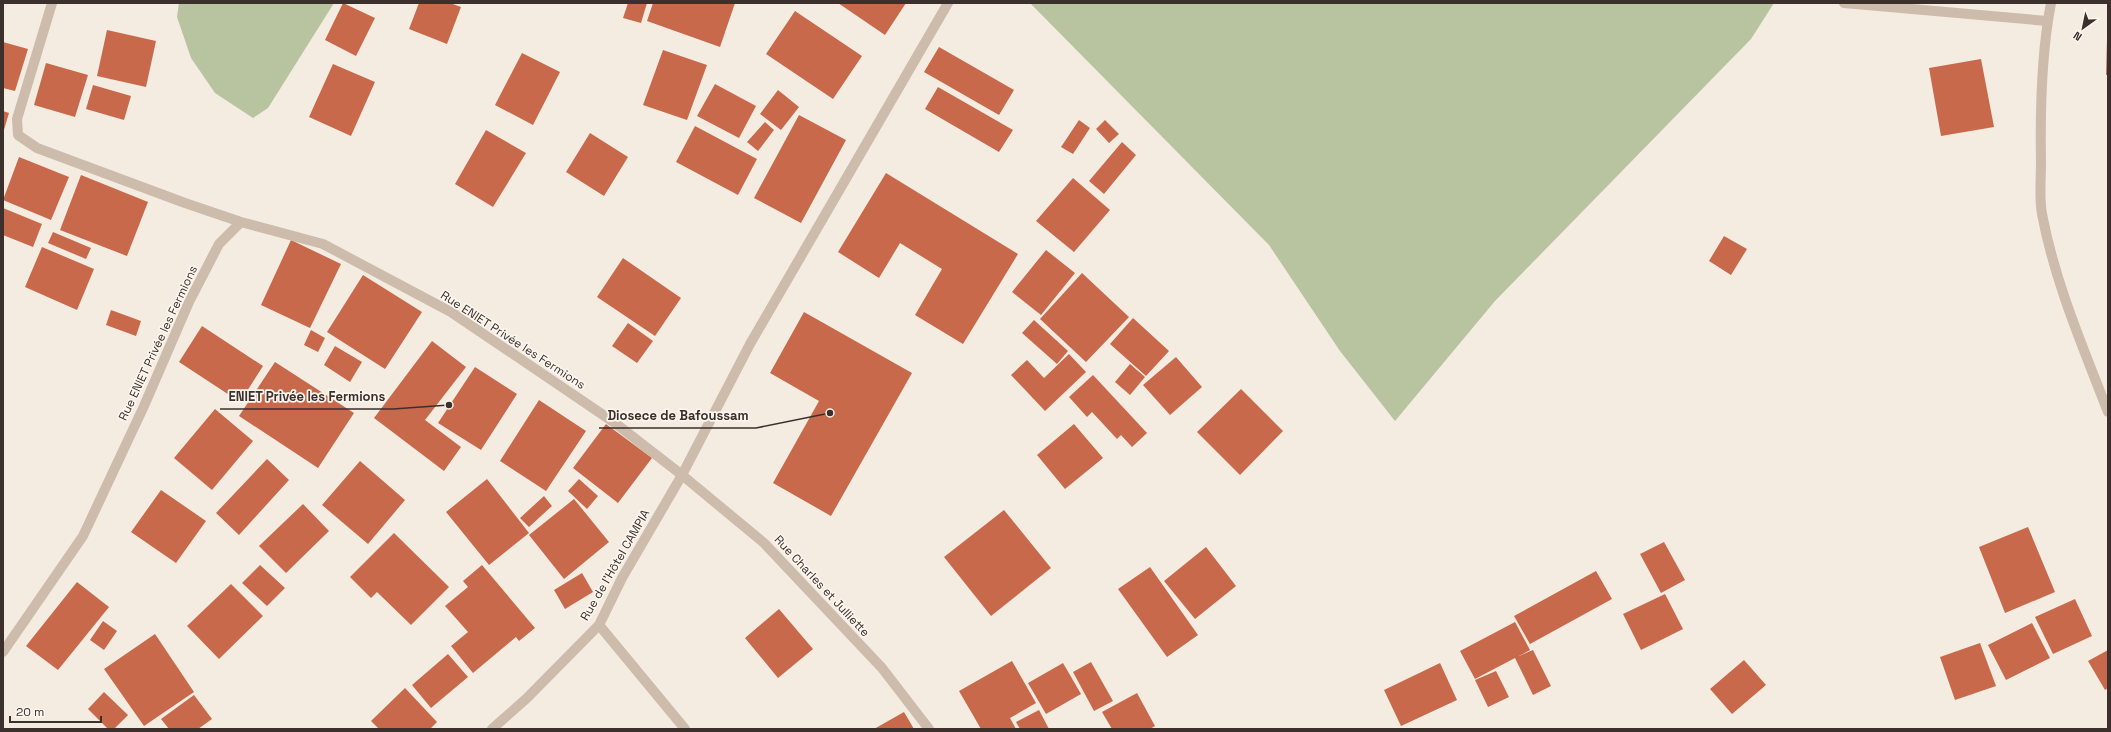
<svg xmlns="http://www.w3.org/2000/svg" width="2111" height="732" font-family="'Space Grotesk',sans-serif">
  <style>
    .green { fill: #b8c4a0 }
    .building { fill: #c8694b }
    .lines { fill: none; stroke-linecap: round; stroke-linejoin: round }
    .minor { stroke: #cdbbac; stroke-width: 10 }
    .labels { text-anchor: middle; stroke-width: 3.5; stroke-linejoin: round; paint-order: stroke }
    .street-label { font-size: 12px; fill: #3b302b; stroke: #fbf5ee }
    .leader { fill: none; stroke: #3b302b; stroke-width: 1.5 }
    .callout-dot { fill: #3b302b; stroke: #fbf5ee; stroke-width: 1.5 }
    .callout-label { font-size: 13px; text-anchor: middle; font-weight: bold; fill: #3b302b; stroke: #fbf5ee; stroke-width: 3.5; stroke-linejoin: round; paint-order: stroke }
  </style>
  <rect width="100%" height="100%" fill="#f4ebe1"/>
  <!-- green -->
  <path class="green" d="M 179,3 L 334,3 L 268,108 L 253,118 L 215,93 L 191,58 L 177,17 Z
    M 1030,3 L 1774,3 L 1751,39 L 1495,301 L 1395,421 L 1340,351 L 1269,245 Z"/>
  <!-- building -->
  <path class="building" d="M 343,3 L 375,18 L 356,56 L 325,40 Z
    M 419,3 L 450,3 L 461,7 L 447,44 L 409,29 Z
    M 628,3 L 647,3 L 641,23 L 623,18 Z
    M 653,3 L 735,3 L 720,47 L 647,21 Z
    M 838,3 L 906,3 L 885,35 Z
    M 795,11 L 862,56 L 833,99 L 766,54 Z
    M 107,30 L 156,41 L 146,87 L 97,76 Z
    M 2107,39 L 2108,39 L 2108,75 L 2106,75 Z
    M 3,42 L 28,49 L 15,91 L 3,88 Z
    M 939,47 L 1014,90 L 999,115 L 924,72 Z
    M 663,50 L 707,65 L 687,120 L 643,105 Z
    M 522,53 L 560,72 L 533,125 L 495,105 Z
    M 1981,59 L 1994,127 L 1941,136 L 1929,68 Z
    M 46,63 L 88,75 L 75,117 L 34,105 Z
    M 333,64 L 375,82 L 351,136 L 309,117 Z
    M 715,84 L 756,106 L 739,138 L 697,116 Z
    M 93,85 L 131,96 L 124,120 L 86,109 Z
    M 938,87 L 1013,130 L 999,152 L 925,109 Z
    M 778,90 L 799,107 L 781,130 L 760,114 Z
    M 3,111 L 9,113 L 3,133 Z
    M 799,115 L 846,140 L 801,223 L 754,198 Z
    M 1079,120 L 1090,128 L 1073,154 L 1061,147 Z
    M 1105,120 L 1119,134 L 1109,143 L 1096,129 Z
    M 765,122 L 774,130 L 758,151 L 747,142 Z
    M 695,126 L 757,159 L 738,195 L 676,162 Z
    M 486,130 L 526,153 L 493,207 L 455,184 Z
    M 590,133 L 628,157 L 604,196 L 566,172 Z
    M 1122,142 L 1136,155 L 1104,194 L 1089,181 Z
    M 19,157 L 69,177 L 51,220 L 3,200 Z
    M 886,173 L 1018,254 L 963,344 L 915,315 L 942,269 L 900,243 L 879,278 L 838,252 Z
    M 81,175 L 148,202 L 127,256 L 60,230 Z
    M 1073,178 L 1110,210 L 1074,252 L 1036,221 Z
    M 3,208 L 42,224 L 33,247 L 3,235 Z
    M 53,232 L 91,248 L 86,259 L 48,243 Z
    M 1724,236 L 1747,249 L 1731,275 L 1709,261 Z
    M 291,240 L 341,264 L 310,328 L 261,305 Z
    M 42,247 L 94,269 L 77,310 L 25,287 Z
    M 1046,250 L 1075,273 L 1041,315 L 1012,292 Z
    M 623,258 L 681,298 L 655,336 L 597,297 Z
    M 1082,273 L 1129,317 L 1086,362 L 1040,319 Z
    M 363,275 L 422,312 L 385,369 L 327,332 Z
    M 111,310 L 141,321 L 136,336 L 106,325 Z
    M 804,312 L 912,373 L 831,516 L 773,483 L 819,401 L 770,373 Z
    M 1133,318 L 1169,351 L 1146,376 L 1110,344 Z
    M 1034,320 L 1068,351 L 1057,364 L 1022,333 Z
    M 628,323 L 653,341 L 637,363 L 612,346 Z
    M 202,326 L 263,366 L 240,402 L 179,362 Z
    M 311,330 L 325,338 L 318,352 L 304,345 Z
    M 432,341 L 466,367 L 425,420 L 461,447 L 444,471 L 374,418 Z
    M 335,346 L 362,362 L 350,382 L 324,365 Z
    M 1069,354 L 1086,372 L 1045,411 L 1011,375 L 1027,360 L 1044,378 Z
    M 1176,357 L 1202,387 L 1170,415 L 1143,385 Z
    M 275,362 L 354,413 L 318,468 L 239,416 Z
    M 1130,364 L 1145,377 L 1130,395 L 1115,382 Z
    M 475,367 L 517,394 L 481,450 L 438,423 Z
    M 1093,375 L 1147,433 L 1132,447 L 1121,435 L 1117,439 L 1092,412 L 1087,417 L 1069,397 Z
    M 1241,389 L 1283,431 L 1240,475 L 1197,432 Z
    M 539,400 L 586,431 L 546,491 L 500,461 Z
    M 215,409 L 253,441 L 212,490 L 174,458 Z
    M 606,424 L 652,458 L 618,503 L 573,468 Z
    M 1074,424 L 1103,458 L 1065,489 L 1037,455 Z
    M 267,459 L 289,480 L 239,535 L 216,513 Z
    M 360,461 L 405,500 L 368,544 L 322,505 Z
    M 487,479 L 529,533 L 489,565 L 446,512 Z
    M 579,479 L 598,496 L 587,509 L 568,491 Z
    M 161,490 L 206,521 L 176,563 L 131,532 Z
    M 544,496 L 552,506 L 529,527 L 520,518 Z
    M 574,499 L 609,542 L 564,579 L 529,535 Z
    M 303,504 L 329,531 L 286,573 L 259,546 Z
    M 1004,510 L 1051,568 L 991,616 L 944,557 Z
    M 2028,527 L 2055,592 L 2005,613 L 1979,547 Z
    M 394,533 L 449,587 L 411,625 L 377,592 L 371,598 L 350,577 Z
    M 1664,542 L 1685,580 L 1661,593 L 1640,554 Z
    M 1206,547 L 1236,586 L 1195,619 L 1164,581 Z
    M 260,565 L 285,588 L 267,606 L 242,583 Z
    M 482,565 L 535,628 L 519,641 L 516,637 L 473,673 L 451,646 L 468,632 L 445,606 L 468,587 L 463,581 Z
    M 1150,567 L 1198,635 L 1167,657 L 1118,589 Z
    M 1596,571 L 1612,599 L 1530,644 L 1514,616 Z
    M 582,573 L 593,592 L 565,609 L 554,590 Z
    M 77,582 L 109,607 L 58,670 L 26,646 Z
    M 231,584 L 263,616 L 219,659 L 187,626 Z
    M 1665,594 L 1683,629 L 1641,650 L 1623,614 Z
    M 2075,599 L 2092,636 L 2053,654 L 2035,617 Z
    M 779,609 L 813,649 L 778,678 L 745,638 Z
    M 103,621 L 117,631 L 104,650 L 90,640 Z
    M 1515,622 L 1530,650 L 1519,656 L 1533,650 L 1551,686 L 1533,695 L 1515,658 L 1475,679 L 1460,651 Z
    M 2032,623 L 2050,658 L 2006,680 L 1988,645 Z
    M 155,634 L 194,692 L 144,726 L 104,669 Z
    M 1980,643 L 1996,686 L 1955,700 L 1940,657 Z
    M 2108,650 L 2108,688 L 2105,690 L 2088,661 Z
    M 448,654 L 468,677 L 431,708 L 412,685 Z
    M 1744,660 L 1766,685 L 1732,714 L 1710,689 Z
    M 1012,661 L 1036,703 L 1010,718 L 1016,729 L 981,729 L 959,691 Z
    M 1091,662 L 1113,701 L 1094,711 L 1073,672 Z
    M 1063,663 L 1081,694 L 1046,714 L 1028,683 Z
    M 1440,663 L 1457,700 L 1401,726 L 1384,690 Z
    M 1496,671 L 1509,697 L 1488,707 L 1475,680 Z
    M 405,688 L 437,722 L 430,729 L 379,729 L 371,721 Z
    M 104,692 L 128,715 L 114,729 L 108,729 L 88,709 Z
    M 1137,693 L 1155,726 L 1150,729 L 1112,729 L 1102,712 Z
    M 194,695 L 212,719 L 198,729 L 169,729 L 161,719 Z
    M 1039,710 L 1049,729 L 1020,729 L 1016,722 Z
    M 904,712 L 914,729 L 874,729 Z"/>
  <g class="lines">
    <!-- minor -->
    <path class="minor" d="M 52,3 L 17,119 L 18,135 L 37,148 L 185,203 L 241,222
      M 1844,3 L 2047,21
      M 2051,3 C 2041,55 2040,110 2041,163 C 2041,179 2039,198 2042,214 C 2055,283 2083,347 2108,412
      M 599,625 L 685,729
      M 3,652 L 83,536 L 144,406 L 189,302 L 219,244 L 241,222 L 323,244 L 451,312 L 615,423 L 682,475 L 764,543 L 882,668 L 929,729
      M 492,729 L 527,698 L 599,625 L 622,578 L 682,475 L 750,344 L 948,3"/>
  </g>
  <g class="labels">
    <!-- street labels -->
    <g class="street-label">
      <text transform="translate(513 340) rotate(33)" y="4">Rue ENIET Privée les Fermions</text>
      <text transform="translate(158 343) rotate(-65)" y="4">Rue ENIET Privée les Fermions</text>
      <text transform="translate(615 565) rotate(-60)" y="4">Rue de l'Hôtel CAMPIA</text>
      <text transform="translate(822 586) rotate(47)" y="4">Rue Charles et Julliette</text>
    </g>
  </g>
  <!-- callouts -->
  <path class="leader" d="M449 405L393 409H220M830 413L756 428H599"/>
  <g class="callout-dot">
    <circle cx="449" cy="405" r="4"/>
    <circle cx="830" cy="413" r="4"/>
  </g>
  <g class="callout-label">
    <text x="307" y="401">ENIET Privée les Fermions</text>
    <text x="678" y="420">Diosece de Bafoussam</text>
  </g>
  <!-- border -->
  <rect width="2111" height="732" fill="none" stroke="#3b302b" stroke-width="8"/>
  <!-- north arrow -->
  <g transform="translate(2083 28) rotate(213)" stroke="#fbf5ee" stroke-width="3" paint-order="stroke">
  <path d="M0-3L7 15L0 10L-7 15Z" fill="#3b302b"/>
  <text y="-6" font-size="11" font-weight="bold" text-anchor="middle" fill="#3b302b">N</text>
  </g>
  <!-- scale -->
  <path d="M10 716v6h91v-6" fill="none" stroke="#3b302b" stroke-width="2"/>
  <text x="16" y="716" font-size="12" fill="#3b302b" stroke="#fbf5ee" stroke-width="3" paint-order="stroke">20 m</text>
</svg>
